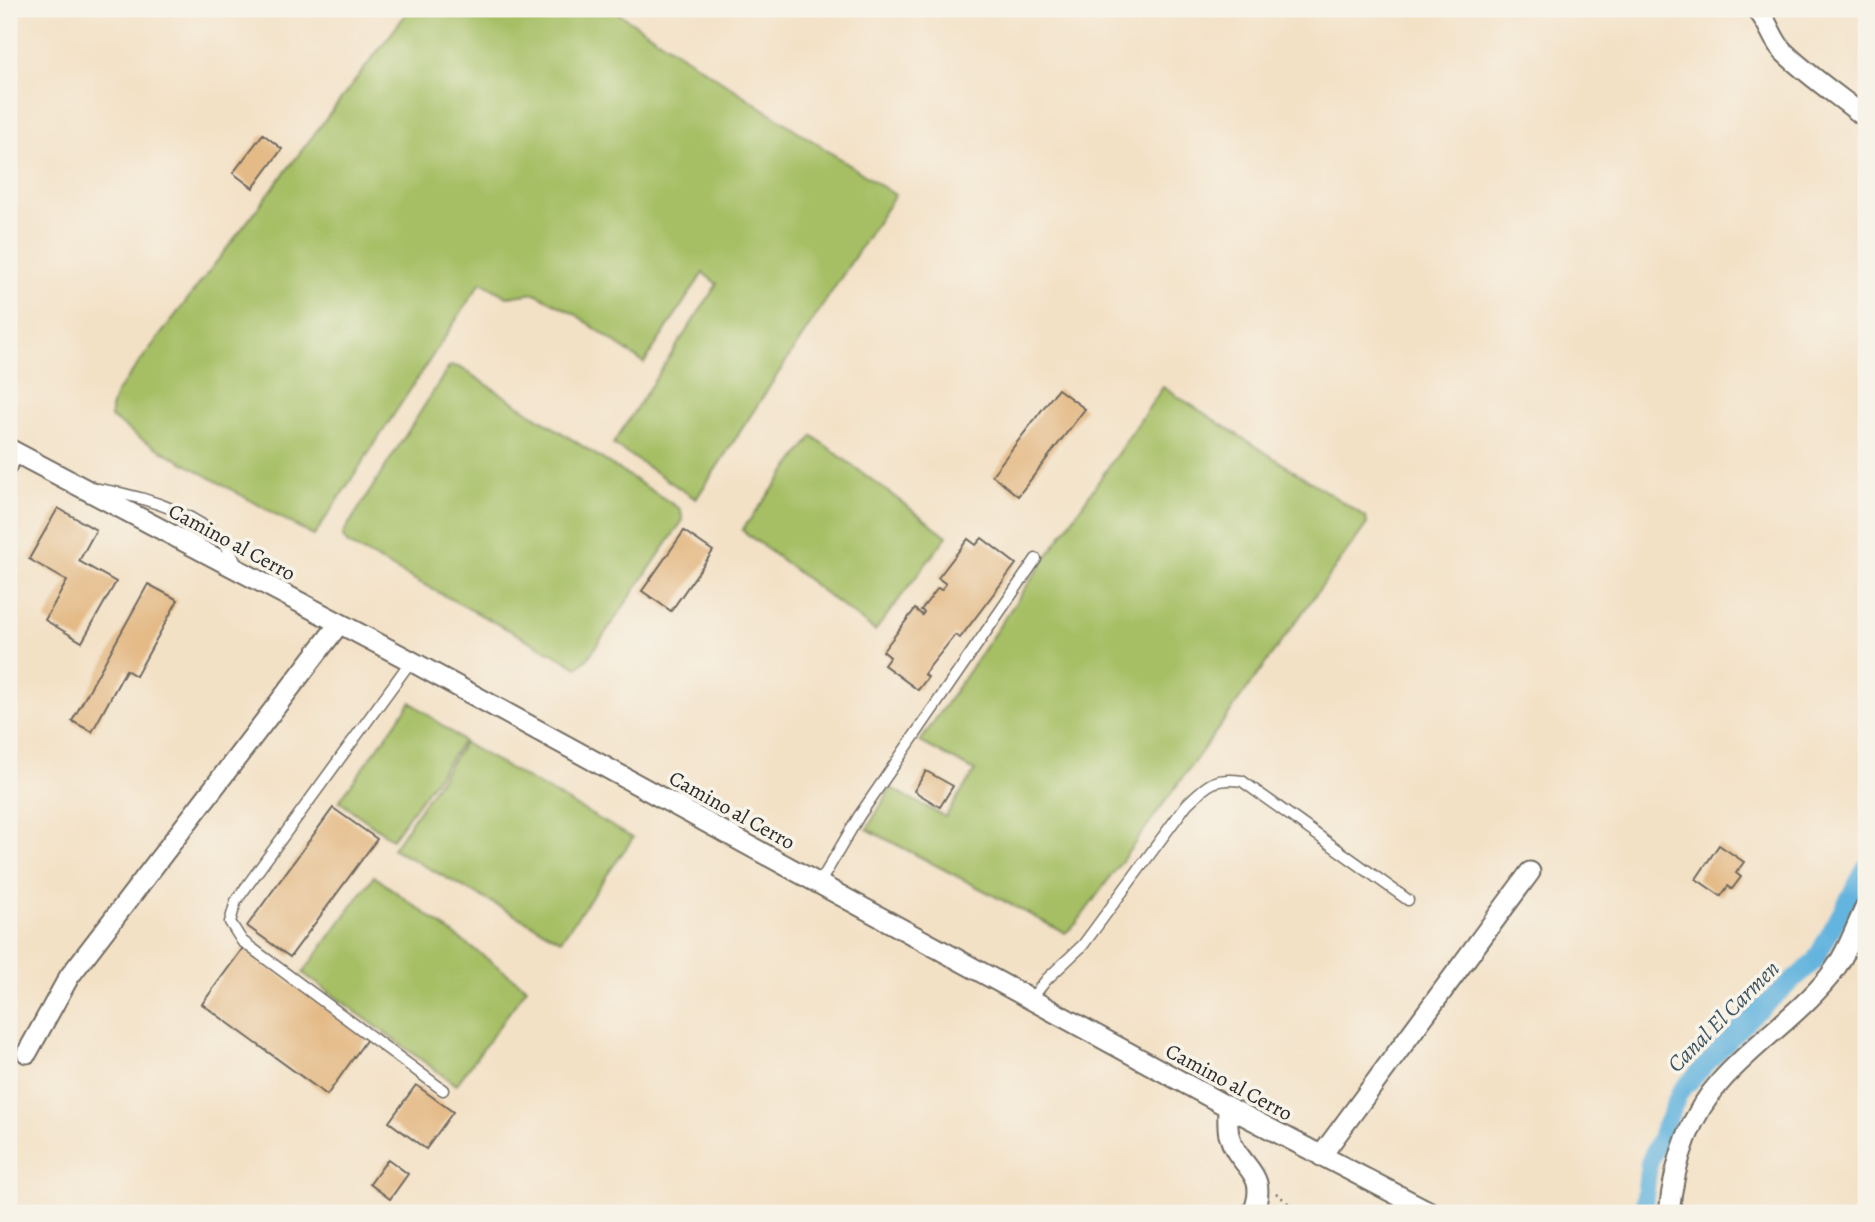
<svg xmlns="http://www.w3.org/2000/svg" width="1875" height="1222" font-family="Alegreya,serif">
  <style>
    .green { fill: #a6bf65; stroke: #687548; stroke-width: 2 }
    .lines { fill: none; stroke-linecap: round; stroke-linejoin: round }
    .canal { stroke: #64b4de; stroke-width: 18 }
    .building { fill: #e4ba86 }
    .service-casing { stroke: #716b61; stroke-width: 13 }
    .minor-casing { stroke: #716b61; stroke-width: 23 }
    .path { stroke: #716b61; stroke-width: 2.5; stroke-dasharray: 2 5; stroke-linecap: butt }
    .service { stroke: #fff; stroke-width: 10 }
    .minor { stroke: #fff; stroke-width: 19 }
    .labels { text-anchor: middle; stroke-width: 7; stroke-linejoin: round; paint-order: stroke }
    .street-label { font-size: 21px; fill: #2b2b2b; stroke: #f7f3e8 }
    .water-label { font-size: 23px; font-style: italic; fill: #3c5461; stroke: #f7f3e8 }
  </style>
  <rect width="100%" height="100%" fill="#f7f3e8"/>
  <filter id="ink" filterUnits="userSpaceOnUse"><feTurbulence type="fractalNoise" baseFrequency=".0143" numOctaves="2"/><feDisplacementMap in="SourceGraphic" scale="14" xChannelSelector="R" yChannelSelector="G"/><feConvolveMatrix kernelMatrix="1 2 1 2 8 2 1 2 1" color-interpolation-filters="sRGB"/></filter>
  <filter id="wash" filterUnits="userSpaceOnUse"><feTurbulence type="fractalNoise" baseFrequency=".00686" numOctaves="4" result="noise"/><feDisplacementMap in="SourceGraphic" scale="28" xChannelSelector="R" yChannelSelector="G"/><feGaussianBlur stdDeviation="1.57" result="paint"/><feColorMatrix in="noise" values="0 0 0 0 0 0 0 0 0 0 0 0 0 0 0 0 0 1.4 0 .05"/><feComposite in="paint" operator="in"/></filter>
  <g filter="url(#wash)">
    <rect width="100%" height="100%" fill="#f3e1c6"/>
    <!-- green -->
    <path class="green" d="M 410,9 L 612,9 L 895,195 L 696,499 L 613,444 L 717,284 L 703,273 L 644,363 L 575,314 L 535,293 L 507,297 L 481,282 L 314,536 L 138,437 L 111,417 L 111,409 L 116,393 Z
      M 454,366 L 461,368 L 680,509 L 683,520 L 588,658 L 578,667 L 348,544 L 343,537 L 344,532 L 449,367 Z
      M 1163,387 L 1366,517 L 1367,524 L 1076,924 L 1065,933 L 867,829 L 891,788 L 945,817 L 975,771 L 920,742 Z
      M 813,436 L 947,536 L 875,631 L 742,530 Z
      M 411,702 L 463,741 L 392,839 L 339,801 Z
      M 464,743 L 633,838 L 561,940 L 393,849 Z
      M 374,876 L 527,988 L 456,1085 L 303,973 Z"/>
    <g class="lines">
      <!-- canal -->
      <path class="canal" d="M 1643,1213 L 1649,1163 L 1680,1092 L 1750,1018 L 1814,962 L 1866,867"/>
    </g>
    <g id="blocks">
      <!-- building -->
      <path class="building" d="M 263,134 L 282,149 L 253,188 L 233,173 Z
        M 1058,389 L 1085,409 L 1018,496 L 992,475 Z
        M 58,508 L 96,530 L 79,561 L 116,582 L 82,642 L 45,620 L 67,581 L 29,559 Z
        M 684,531 L 713,551 L 671,611 L 642,591 Z
        M 982,538 L 1016,564 L 960,638 L 955,635 L 924,674 L 928,677 L 918,690 L 884,665 L 890,657 L 883,651 L 915,609 L 922,615 L 924,612 L 921,610 L 938,588 L 941,590 L 946,584 L 938,578 L 968,539 L 976,545 Z
        M 148,584 L 178,600 L 136,676 L 126,670 L 92,732 L 72,721 Z
        M 926,771 L 953,786 L 940,807 L 914,791 Z
        M 333,808 L 377,839 L 290,957 L 247,926 Z
        M 1719,845 L 1744,862 L 1736,873 L 1741,877 L 1732,889 L 1728,886 L 1721,896 L 1696,879 Z
        M 243,948 L 367,1039 L 327,1095 L 202,1004 Z
        M 416,1085 L 453,1112 L 426,1149 L 389,1122 Z
        M 388,1159 L 408,1174 L 390,1199 L 370,1184 Z"/>
    </g>
  </g>
  <g filter="url(#ink)">
    <use href="#blocks" fill-opacity="0" stroke="#716b61" stroke-width="2"/>
    <g class="lines">
      <!-- service casing -->
      <g class="service-casing">
        <path id="service" d="M 9,471 L 19,454
          M 98,489 C 143,496 223,518 237,567
          M 411,661 L 236,901 L 230,922 L 242,941 L 443,1090
          M 819,884 L 859,816 L 1036,559
          M 1031,999 L 1047,979 L 1083,945 L 1187,804 C 1207,785 1213,777 1242,781 L 1408,900"/>
      </g>
      <!-- minor casing -->
      <g class="minor-casing">
        <path id="minor" d="M 1756,9 C 1770,22 1771,40 1785,53 C 1810,77 1840,97 1866,118
          M 9,449 L 411,661 L 1228,1107 L 1432,1213
          M 27,1053 L 69,977 L 339,624
          M 1228,1107 C 1228,1116 1227,1126 1229,1135 C 1239,1170 1270,1170 1253,1213
          M 1321,1156 L 1530,872
          M 1669,1213 C 1674,1165 1688,1117 1721,1081 C 1754,1044 1797,1016 1829,977 C 1846,956 1854,931 1866,906"/>
      </g>
      <!-- path -->
      <path class="path" d="M 1276,1193 L 1300,1213"/>
      <!-- service -->
      <use href="#service" class="service"/>
      <!-- minor -->
      <use href="#minor" class="minor"/>
    </g>
  </g>
  <g class="labels">
    <!-- street labels -->
    <g class="street-label">
      <text transform="translate(232 542) rotate(28)" y="7">Camino al Cerro</text>
      <text transform="translate(732 810) rotate(29)" y="7">Camino al Cerro</text>
      <text transform="translate(1229 1082) rotate(28)" y="7">Camino al Cerro</text>
    </g>
    <!-- water labels -->
    <g class="water-label">
      <text transform="translate(1723 1016) rotate(-45)" y="8">Canal El Carmen</text>
    </g>
  </g>
  <!-- margin -->
  <rect width="1875" height="1222" fill="none" stroke="#f7f3e8" stroke-width="35"/>
</svg>
